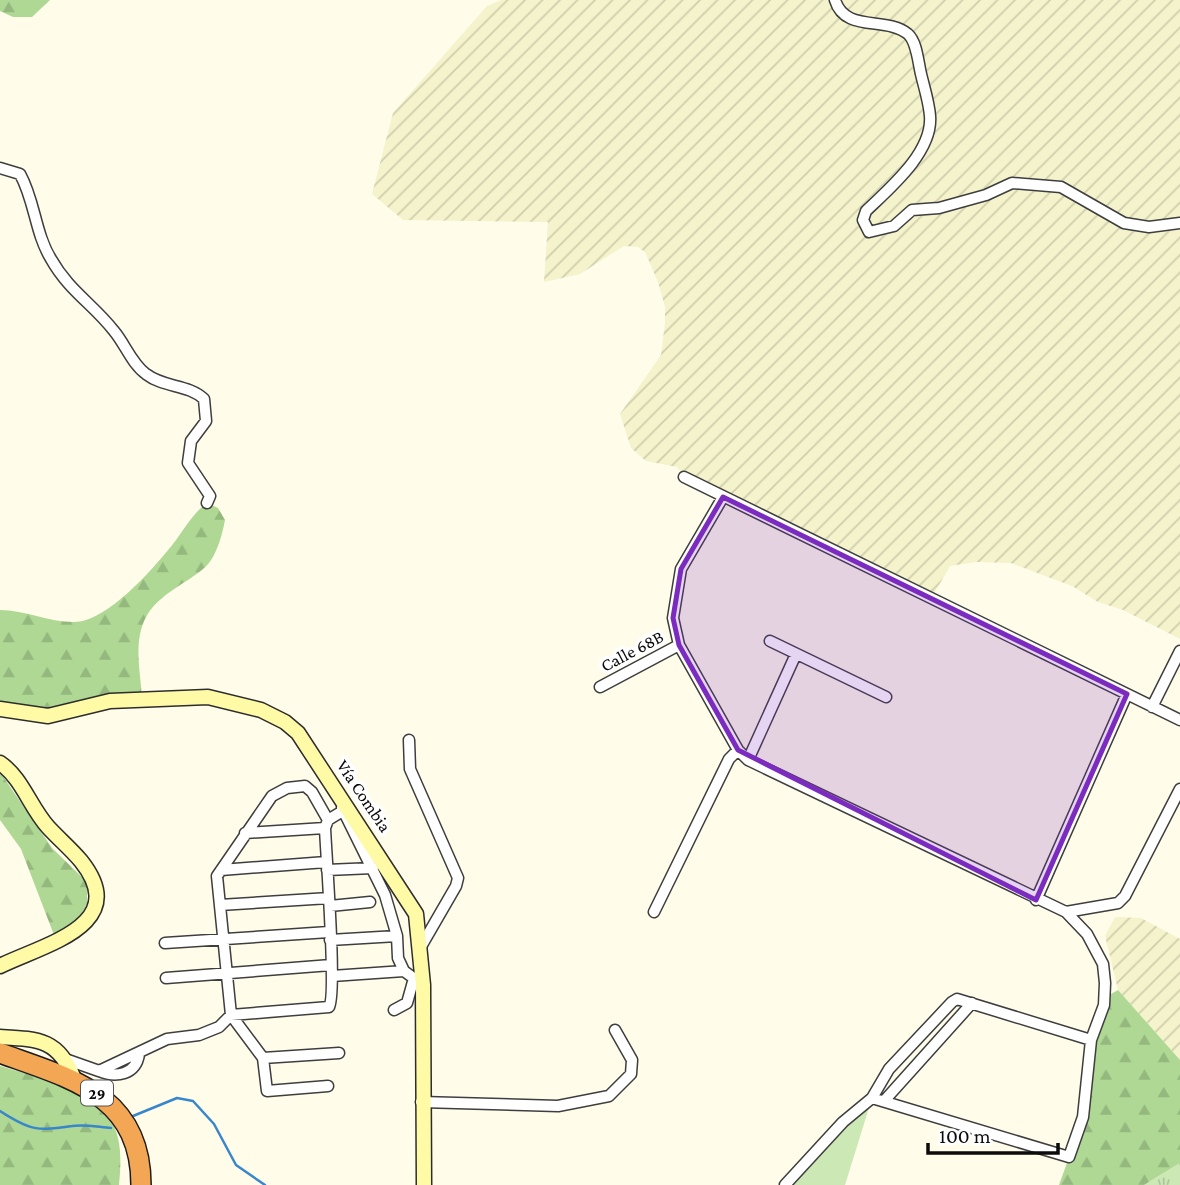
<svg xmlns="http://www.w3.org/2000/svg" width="1180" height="1185" font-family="'Crimson Pro',serif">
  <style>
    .farmland { fill: url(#farmland-furrows) }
    .grass { fill: url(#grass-tufts) }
    .forest { fill: url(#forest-firs) }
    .park { fill: #cce8b5 }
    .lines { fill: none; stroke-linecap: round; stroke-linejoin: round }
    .stream { stroke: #3886cb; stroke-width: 2.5 }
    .street-casing { stroke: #3e3e3e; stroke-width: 13 }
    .secondary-casing { stroke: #2d2d2d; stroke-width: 17 }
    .highway-casing { stroke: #1c1c1c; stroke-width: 22 }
    .street { stroke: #fff; stroke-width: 10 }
    .secondary { stroke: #fefaa6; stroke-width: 14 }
    .highway { stroke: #f3a754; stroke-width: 19 }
    .marked { fill: #7b2cbf; fill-opacity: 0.2; stroke: #7b2cbf; stroke-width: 5; stroke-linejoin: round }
    .labels { text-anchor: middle; stroke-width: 7; stroke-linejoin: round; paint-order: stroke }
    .shield { fill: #fff; stroke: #545454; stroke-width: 2 }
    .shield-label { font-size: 16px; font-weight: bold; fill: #0b0b0b }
    .street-label { font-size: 18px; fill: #0b0b0b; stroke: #fff }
  </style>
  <defs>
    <pattern id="farmland-furrows" width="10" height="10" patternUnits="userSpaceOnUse" patternTransform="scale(1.75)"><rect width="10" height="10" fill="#f4f3cb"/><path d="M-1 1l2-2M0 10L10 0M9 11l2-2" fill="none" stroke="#d0cfad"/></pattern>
    <pattern id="grass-tufts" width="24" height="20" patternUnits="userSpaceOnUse" patternTransform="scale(1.75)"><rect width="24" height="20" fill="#cce8b5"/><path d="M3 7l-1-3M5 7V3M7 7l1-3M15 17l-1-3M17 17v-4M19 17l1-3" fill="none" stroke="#aec69a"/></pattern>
    <pattern id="forest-firs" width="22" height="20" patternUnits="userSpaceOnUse" patternTransform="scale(1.75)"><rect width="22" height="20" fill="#aed894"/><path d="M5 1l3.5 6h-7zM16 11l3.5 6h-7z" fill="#94b87e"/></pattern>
  </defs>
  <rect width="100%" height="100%" fill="#fffcea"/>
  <!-- farmland -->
  <path class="farmland" d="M 501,0 L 1180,0 L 1180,639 L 1123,610 L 1098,602 L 1072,586 L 1011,563 L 976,562 L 950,566 L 931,599 L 684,477 L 677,467 L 646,461 L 631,448 L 620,414 L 661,355 L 665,323 L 665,307 L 658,282 L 645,252 L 638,247 L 624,246 L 580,274 L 544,282 L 548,222 L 403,220 L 372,194 L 393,113 L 487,6 Z
    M 1115,917 L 1141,918 L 1180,939 L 1180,1060 L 1118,990 L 1105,936 Z"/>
  <!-- grass -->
  <path class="grass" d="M 1180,1163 L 1180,1185 L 1144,1185 Z"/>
  <!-- forest -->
  <path class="forest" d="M 0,0 L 50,0 L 32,17 L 13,17 L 0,11 Z
    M 207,503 L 218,508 L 225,520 C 222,536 216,559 203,569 C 184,585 157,595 145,619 C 133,644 141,674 142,699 L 68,713 L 0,709 L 0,610 C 25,610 48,622 74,622 C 107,622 153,569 173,544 C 184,530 192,514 207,503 Z
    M 0,772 L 52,848 L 87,882 L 87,903 L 76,926 L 54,935 L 21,849 L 0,820 Z
    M 1118,990 L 1180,1060 L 1180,1163 L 1144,1185 L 1059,1185 L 1081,1124 L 1091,1040 L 1104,998 Z
    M 0,1066 C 32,1075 87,1091 108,1117 C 123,1135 121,1164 119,1185 L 0,1185 Z"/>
  <!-- park -->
  <path class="park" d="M 872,1098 L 845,1185 L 785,1185 Z"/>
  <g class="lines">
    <!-- stream -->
    <path class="stream" d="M 0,1111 C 31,1131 37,1131 72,1126 C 84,1124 98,1127 111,1128
      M 133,1116 L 177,1098 L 193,1101 L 214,1124 L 236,1165 L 265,1185"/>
    <!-- street casing -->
    <g class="street-casing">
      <path id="street" d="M 835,0 C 845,33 886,16 908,34 C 917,42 918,62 921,74 C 924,87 929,102 930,116 C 933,152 890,188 866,211 L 863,220 L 869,232 L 894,226 L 912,210 L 939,208 L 986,195 L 1012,183 L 1061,187 L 1124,223 L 1149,227 L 1180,223
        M 0,168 L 20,174 C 35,201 35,233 51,259 C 69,291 93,304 114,331 C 125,344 132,364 146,374 C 164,388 188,384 204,399 L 206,421 L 191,441 L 188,463 L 210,496 L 207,503
        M 684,477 L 1180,720
        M 723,497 L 681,569 L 673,618 L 679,645 L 738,750 L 748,760 L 1066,912 L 1087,934 L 1103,964 L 1105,983 L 1104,1005 L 1091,1040 L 1083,1117 L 1069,1157 L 872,1098
        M 770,641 L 886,697
        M 600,687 L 679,645
        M 1152,707 L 1180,651
        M 409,740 L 410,769 L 458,878 L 456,886 L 419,950
        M 748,760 L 796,654
        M 342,808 L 385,895 L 397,936 L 398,958 L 404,971 L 423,985
        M 328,820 L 312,792 L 305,786 L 287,788 L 272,796 L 217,876 L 231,1015 L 263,1058 L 267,1091 L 328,1086
        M 245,833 L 325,828
        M 221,870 L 326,862
        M 327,870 L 373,868
        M 1036,900 L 1127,694
        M 220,905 L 329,898
        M 330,906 L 370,902
        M 654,912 L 729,759 L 738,750
        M 1066,912 L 1118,903 L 1125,896 L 1180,789
        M 330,940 L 397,936
        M 165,943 L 329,932
        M 332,976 L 404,971
        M 166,978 L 331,965
        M 394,1010 L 407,1003 L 414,978
        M 263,1058 L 339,1053
        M 65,1059 L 99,1071 L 167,1039 L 199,1035 L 219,1027 L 231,1015 L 329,1007 C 337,995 326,853 325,828 L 328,820 L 341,812
        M 99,1071 C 116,1078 136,1075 139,1054
        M 884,1101 L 972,1003
        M 421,1102 L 558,1106 L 609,1096 L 631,1074 L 632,1060 L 615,1030
        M 785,1185 L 843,1122 L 872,1098 L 889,1069 L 952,1002 L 957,999 L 1091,1040"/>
    </g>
    <!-- secondary casing -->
    <g class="secondary-casing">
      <path id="secondary" d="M 0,709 L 48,716 L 110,701 L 208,697 L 261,710 L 285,722 L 298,733 L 416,914 L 423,985 L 424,1185
        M 0,763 C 22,778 30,807 48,827 C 58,838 71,849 81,861 C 132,925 45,944 0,966
        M 0,1037 C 38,1039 59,1039 74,1079"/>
    </g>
    <!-- highway casing -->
    <g class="highway-casing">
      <path id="highway" d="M 0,1053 C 69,1078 141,1094 141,1185"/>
    </g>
    <!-- street -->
    <use href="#street" class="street"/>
    <!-- secondary -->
    <use href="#secondary" class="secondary"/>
    <!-- highway -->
    <use href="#highway" class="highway"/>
  </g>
  <!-- marked area -->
  <path class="marked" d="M 723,497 L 1127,694 L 1036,900 L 738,750 L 679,645 L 673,618 L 681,569 Z"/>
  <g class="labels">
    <!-- shield labels -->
    <rect class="shield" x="81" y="1080.5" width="32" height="25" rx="5"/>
    <g class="shield-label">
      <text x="97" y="1099">29</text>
    </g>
    <!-- street labels -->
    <g class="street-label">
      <text transform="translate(632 651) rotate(-28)" y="6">Calle 68B</text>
      <text transform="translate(364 796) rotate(56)" y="6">Vía Combia</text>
    </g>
  </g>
  <!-- scale -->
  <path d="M928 1143v10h130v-10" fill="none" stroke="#0b0b0b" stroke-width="3.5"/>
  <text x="939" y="1143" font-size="21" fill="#0b0b0b" stroke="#ffffff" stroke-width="5" paint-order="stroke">100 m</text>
</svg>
